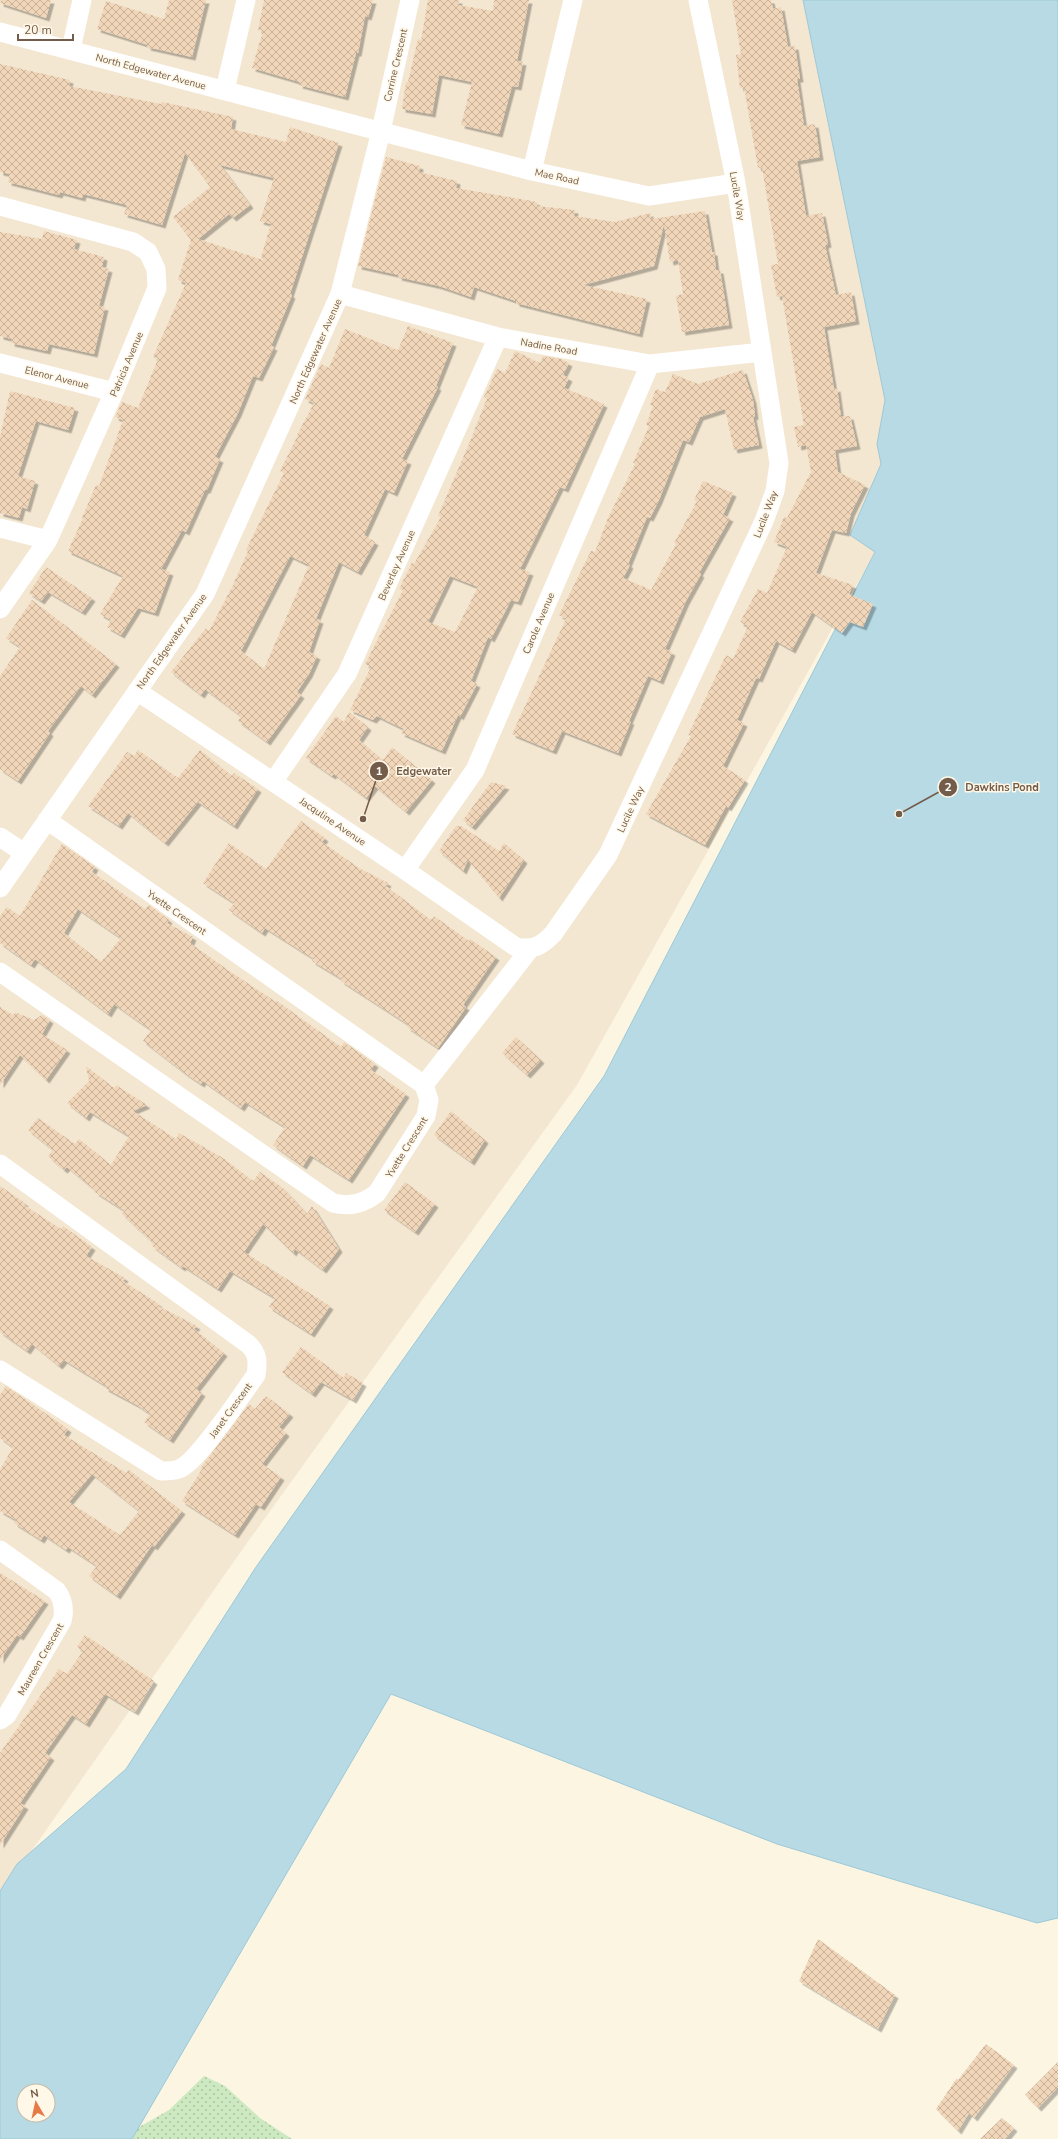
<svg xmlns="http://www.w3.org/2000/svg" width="1058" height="2139" font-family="'Nunito Sans',sans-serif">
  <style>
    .residential { fill: #f4e7d1 }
    .grass { fill: url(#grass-dots) }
    .water { fill: #b7dae5; stroke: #9dc8d7; fill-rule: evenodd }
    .building { fill: url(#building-cross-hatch); fill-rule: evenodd; filter: url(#shadow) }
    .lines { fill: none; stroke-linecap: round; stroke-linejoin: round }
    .minor { stroke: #fff; stroke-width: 19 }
    .labels { text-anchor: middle; stroke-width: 3; stroke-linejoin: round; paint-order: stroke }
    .street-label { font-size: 10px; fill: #735c49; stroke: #fff8e8 }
    .leader { fill: none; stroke: #735c49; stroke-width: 1.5 }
    .callout-dot { fill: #735c49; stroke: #fff8e8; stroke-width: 1.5 }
    .mark-label { font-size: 12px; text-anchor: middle; font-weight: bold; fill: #fff }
    .callout-label { font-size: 11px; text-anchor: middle; font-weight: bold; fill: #735c49; stroke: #fff8e8; stroke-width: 3; stroke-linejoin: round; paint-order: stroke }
  </style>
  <defs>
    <pattern id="grass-dots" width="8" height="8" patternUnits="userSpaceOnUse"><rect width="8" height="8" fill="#cde9c1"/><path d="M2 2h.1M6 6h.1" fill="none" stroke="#abc09f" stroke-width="1.8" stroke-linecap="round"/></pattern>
    <pattern id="building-cross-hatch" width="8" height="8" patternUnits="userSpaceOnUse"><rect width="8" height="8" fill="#f1d6ba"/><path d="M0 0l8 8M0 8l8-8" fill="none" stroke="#c8b199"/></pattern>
    <filter id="shadow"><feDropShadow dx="3.5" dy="3.5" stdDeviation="0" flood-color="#0004"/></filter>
  </defs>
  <rect width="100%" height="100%" fill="#fcf5e2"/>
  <!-- residential -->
  <path class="residential" d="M 0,0 L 803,0 L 885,400 L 877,444 L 881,464 L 850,535 L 875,552 L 577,1085 L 237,1557 L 0,1896 Z"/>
  <!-- grass -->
  <path class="grass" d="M 204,2076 L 225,2086 L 260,2118 L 292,2139 L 124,2139 L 141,2126 L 169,2110 Z"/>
  <!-- water -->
  <path class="water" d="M 803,0 L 1058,0 L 1058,1918 L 1037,1923 L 777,1844 L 391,1694 L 132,2139 L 0,2139 L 0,1891 L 17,1864 L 126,1769 L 256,1567 L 604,1076 L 875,552 L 850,535 L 881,464 L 877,444 L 885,400 ZM 24,2091 L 48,2091 L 48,2115 L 24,2115 Z"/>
  <!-- building -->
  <path class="building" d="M 1,0 L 51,0 L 46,18 L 0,3 Z
    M 169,0 L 206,0 L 192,57 L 147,47 L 148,45 L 97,29 L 106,1 L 164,19 Z
    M 264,0 L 373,0 L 368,17 L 365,16 L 358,53 L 356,53 L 345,97 L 299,85 L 300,82 L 252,68 L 263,31 L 258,30 Z
    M 428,0 L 459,0 L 458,5 L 493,11 L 494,0 L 529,0 L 517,61 L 523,62 L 518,87 L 512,86 L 499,134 L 461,125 L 472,82 L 439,75 L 432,114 L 402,109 L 406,82 L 408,82 L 418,39 L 421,40 Z
    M 732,0 L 771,0 L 773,9 L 781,7 L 788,47 L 795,46 L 800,79 L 797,79 L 804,126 L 815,124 L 820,157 L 797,161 L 806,216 L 822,213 L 828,244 L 825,245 L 836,295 L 851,292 L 856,321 L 824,327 L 834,389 L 837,388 L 841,417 L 850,416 L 857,446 L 835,450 L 838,472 L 865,485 L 851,513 L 846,533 L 832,530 L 816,573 L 853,585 L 849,594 L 873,604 L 863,627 L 850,622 L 842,633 L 812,612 L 792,650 L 776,641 L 759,679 L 756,678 L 737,720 L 744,723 L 723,766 L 745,780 L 728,808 L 726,806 L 705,845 L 646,814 L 691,736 L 688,735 L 726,655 L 733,659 L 748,626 L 740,622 L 758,589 L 767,593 L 787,547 L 774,542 L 784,517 L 787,518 L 811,472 L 806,445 L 798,447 L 794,427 L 804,425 L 782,296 L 777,297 L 771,265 L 778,264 L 762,167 L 758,168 L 744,87 L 740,88 L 736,55 L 741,54 Z
    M 0,64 L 70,80 L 69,86 L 161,104 L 162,102 L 233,117 L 231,129 L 286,142 L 290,127 L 339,143 L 290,294 L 292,295 L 271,346 L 274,347 L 259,378 L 253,376 L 238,413 L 215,457 L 220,459 L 207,490 L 205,490 L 186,532 L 182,530 L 161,569 L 170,572 L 155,613 L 138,608 L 121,635 L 107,627 L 111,620 L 100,614 L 123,576 L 68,551 L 83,518 L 82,518 L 96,485 L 99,486 L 123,420 L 115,417 L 122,402 L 138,408 L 158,359 L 153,357 L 186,283 L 178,280 L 191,240 L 173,217 L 210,187 L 185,153 L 162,225 L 124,214 L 127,205 L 83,194 L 82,198 L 60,192 L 59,195 L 8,182 L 10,174 L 0,172 ZM 220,165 L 274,178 L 260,221 L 271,224 L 261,257 L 263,260 L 198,239 L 229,214 L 233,218 L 250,205 Z
    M 386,157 L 420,166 L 419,172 L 457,181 L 456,188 L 537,202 L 537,206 L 575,210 L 574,216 L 615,222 L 650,213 L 651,219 L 705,211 L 712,252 L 714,252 L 716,270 L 720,270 L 729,325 L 682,332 L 676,296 L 683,294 L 678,260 L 670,262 L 664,224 L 654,266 L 583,285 L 647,299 L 639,334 L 516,303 L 516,301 L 474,287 L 471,297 L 439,286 L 398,277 L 399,275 L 358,266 Z
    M 44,231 L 77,240 L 74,249 L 104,257 L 102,267 L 109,269 L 99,306 L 105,307 L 94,354 L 49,344 L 47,351 L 11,343 L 12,339 L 0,336 L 0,232 L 42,239 Z
    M 408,326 L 453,343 L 436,386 L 438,387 L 402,459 L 408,461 L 394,493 L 385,489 L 364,535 L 375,542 L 358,572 L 339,562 L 316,619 L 320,620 L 309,652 L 317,656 L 309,674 L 297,692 L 301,695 L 267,742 L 238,721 L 241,716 L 205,689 L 201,695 L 171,672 L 206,628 L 209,631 L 233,585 L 248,551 L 246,550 L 284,473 L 280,471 L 298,435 L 297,435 L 314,403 L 305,399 L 321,364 L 329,368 L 345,329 L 398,350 ZM 290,556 L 309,565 L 264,669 L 241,651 Z
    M 515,351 L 540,363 L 543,356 L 561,359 L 569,363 L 563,375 L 569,378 L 564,388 L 604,404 L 565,489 L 560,487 L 520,569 L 530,572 L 518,602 L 511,600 L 491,639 L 488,637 L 471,681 L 477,684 L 460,717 L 458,715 L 442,751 L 401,733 L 404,729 L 377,716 L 373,720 L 350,710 L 371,667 L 365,664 L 403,590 L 399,589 L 412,563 L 414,564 L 441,517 L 438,516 L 471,439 L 487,398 L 484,397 L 497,369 L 505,373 ZM 450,576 L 478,587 L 455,632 L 428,622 Z
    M 743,370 L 753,400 L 755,416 L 753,417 L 759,445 L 734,450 L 725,409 L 700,417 L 689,442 L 683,440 L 659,500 L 650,518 L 647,517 L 628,564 L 630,565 L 623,578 L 651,590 L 676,544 L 674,543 L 697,501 L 694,500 L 703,481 L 733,493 L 723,515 L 730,518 L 699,573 L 701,574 L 686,601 L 665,649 L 672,652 L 660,681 L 648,676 L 629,721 L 631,721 L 618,753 L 562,731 L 553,751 L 512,734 L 566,619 L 559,615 L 591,551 L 595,552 L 608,518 L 635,464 L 633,463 L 649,426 L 646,425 L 653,406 L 650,405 L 656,389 L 665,392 L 673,374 L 698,384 Z
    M 10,391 L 75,408 L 68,430 L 36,421 L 18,476 L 35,481 L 27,509 L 22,507 L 19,518 L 0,513 L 0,437 Z
    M 46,567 L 92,598 L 82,612 L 48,592 L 41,601 L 29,593 Z
    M 32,600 L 116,664 L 92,695 L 81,686 L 48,731 L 50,733 L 18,781 L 0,769 L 0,676 L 20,647 L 6,638 Z
    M 349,712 L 368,727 L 359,740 L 383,760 L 392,747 L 432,780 L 406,812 L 375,786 L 366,798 L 334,774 L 332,776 L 306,758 L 336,716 L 344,722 Z
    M 138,750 L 178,778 L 200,750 L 232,776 L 234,773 L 258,789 L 234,826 L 198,802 L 165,843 L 128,813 L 119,826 L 88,806 L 127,752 L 134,756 Z
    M 491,782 L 506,786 L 472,827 L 463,820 Z
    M 301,821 L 325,838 L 322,842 L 359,868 L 388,883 L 386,886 L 431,920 L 434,916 L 469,941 L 470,939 L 496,957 L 463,1005 L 466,1007 L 438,1048 L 407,1027 L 409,1025 L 341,981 L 342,979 L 312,961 L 314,959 L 265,928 L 262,933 L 229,910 L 234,903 L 203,883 L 229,843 L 266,869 Z
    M 456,826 L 461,826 L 499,851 L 504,843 L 524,860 L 499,898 L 468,860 L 463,871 L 439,851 Z
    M 62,844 L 95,867 L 92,872 L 145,909 L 149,905 L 169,920 L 167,923 L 193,937 L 190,943 L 225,968 L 276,1002 L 277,1001 L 341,1047 L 344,1042 L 375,1064 L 371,1070 L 406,1094 L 349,1180 L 310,1155 L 303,1166 L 273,1145 L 285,1127 L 245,1102 L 241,1108 L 203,1081 L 201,1084 L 186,1074 L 143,1041 L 151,1030 L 114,1004 L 108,1014 L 35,959 L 31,965 L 0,943 L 0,916 L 7,907 L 20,916 ZM 78,909 L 121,938 L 101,962 L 64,933 Z
    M 0,1007 L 13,1015 L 15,1012 L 34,1020 L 42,1015 L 50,1020 L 42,1034 L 67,1050 L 46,1080 L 20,1055 L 0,1085 Z
    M 516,1037 L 541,1060 L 527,1075 L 502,1053 Z
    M 86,1066 L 114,1088 L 116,1085 L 147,1105 L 133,1111 L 176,1139 L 179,1133 L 223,1158 L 253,1181 L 260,1172 L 283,1188 L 307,1214 L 312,1206 L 339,1249 L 323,1270 L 295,1249 L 293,1253 L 263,1224 L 244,1252 L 330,1306 L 311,1334 L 269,1307 L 275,1298 L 230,1271 L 218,1289 L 183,1266 L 182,1268 L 152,1246 L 154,1244 L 122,1214 L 125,1211 L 95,1192 L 96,1191 L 67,1167 L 64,1170 L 48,1156 L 53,1150 L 28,1130 L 38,1118 L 75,1144 L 79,1139 L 111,1165 L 129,1136 L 90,1112 L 86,1118 L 67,1103 L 89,1081 Z
    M 451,1111 L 485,1140 L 471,1162 L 434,1135 Z
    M 405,1182 L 435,1204 L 415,1232 L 384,1210 Z
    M 0,1186 L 25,1203 L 24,1205 L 61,1229 L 63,1226 L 92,1247 L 86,1256 L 125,1278 L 123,1281 L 159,1304 L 158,1306 L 197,1326 L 194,1329 L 224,1353 L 196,1389 L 202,1393 L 170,1440 L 144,1422 L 150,1414 L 137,1405 L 105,1388 L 106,1386 L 64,1360 L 59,1366 L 32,1344 L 27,1351 L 0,1332 Z
    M 301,1347 L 344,1378 L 346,1373 L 363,1383 L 353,1400 L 321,1382 L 312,1394 L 282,1372 Z
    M 6,1386 L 68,1429 L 64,1435 L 126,1473 L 129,1470 L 182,1511 L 154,1547 L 152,1545 L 117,1596 L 89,1576 L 97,1566 L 68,1547 L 66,1550 L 44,1535 L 41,1540 L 14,1523 L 16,1520 L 0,1511 L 0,1470 L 13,1447 L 0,1438 L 0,1395 ZM 92,1474 L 139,1511 L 120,1535 L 69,1502 Z
    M 266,1396 L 290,1414 L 279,1427 L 286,1433 L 262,1464 L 281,1477 L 261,1507 L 256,1504 L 235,1535 L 182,1501 L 202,1469 L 201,1468 L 205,1462 L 249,1404 L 255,1409 Z
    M 0,1573 L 45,1601 L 20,1637 L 17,1635 L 0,1660 Z
    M 85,1635 L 154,1681 L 135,1712 L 105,1694 L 86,1724 L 72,1715 L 45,1753 L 51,1757 L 20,1803 L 25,1806 L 0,1845 L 0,1753 L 59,1669 L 67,1674 L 83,1651 L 77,1647 Z
    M 818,1939 L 895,1995 L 878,2029 L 799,1981 Z
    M 986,2044 L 1014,2065 L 974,2118 L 969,2113 L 958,2131 L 936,2109 L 957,2078 L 958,2080 Z
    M 1058,2062 L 1058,2087 L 1038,2108 L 1025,2095 Z
    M 1002,2118 L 1014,2128 L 1005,2139 L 980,2139 Z"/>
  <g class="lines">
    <!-- minor -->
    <path class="minor" d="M 0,32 L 532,171 L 649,196 L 736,183
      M 71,49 L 82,0
      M 225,90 L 246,0
      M 532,171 L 573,0
      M 0,206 L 133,242 L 148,252 L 156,269 L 157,288 L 114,392 L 48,540 L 0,609
      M 340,294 L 498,337 L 650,364 L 762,352
      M 0,363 L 114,392
      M 0,528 L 48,540
      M 137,691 L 405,870 L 516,947 C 534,950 540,947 553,934 L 608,855 L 764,521 L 775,491 L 779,463 L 736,183 L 698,0
      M 273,782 L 347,674 L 498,337
      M 0,837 L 24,853
      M 405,870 L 475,770 L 650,364
      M 0,888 L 205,594 L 340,294 L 381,131 L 410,0
      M 0,972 L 333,1203 C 350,1207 363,1204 377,1193 L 426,1116 L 429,1100 L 424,1085 L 47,820
      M 424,1085 L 530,949
      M 0,1164 L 248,1344 C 258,1353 258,1362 256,1375 C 242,1394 198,1462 179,1469 C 174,1471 167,1471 161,1471 L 0,1370
      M 0,1550 L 57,1591 C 63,1600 65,1610 62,1621 L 7,1715 L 0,1720"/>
  </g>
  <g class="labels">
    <!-- street labels -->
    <g class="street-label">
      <text transform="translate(395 65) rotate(-77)" y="4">Corrine Crescent</text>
      <text transform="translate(151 71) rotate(15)" y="4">North Edgewater Avenue</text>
      <text transform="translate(557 176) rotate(12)" y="4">Mae Road</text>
      <text transform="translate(738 196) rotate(80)" y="4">Lucile Way</text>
      <text transform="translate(549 346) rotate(10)" y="4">Nadine Road</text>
      <text transform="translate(315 351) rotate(-66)" y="4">North Edgewater Avenue</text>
      <text transform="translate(126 364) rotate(-67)" y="4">Patricia Avenue</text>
      <text transform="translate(57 377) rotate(14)" y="4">Elenor Avenue</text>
      <text transform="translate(765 514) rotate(-69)" y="4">Lucile Way</text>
      <text transform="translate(396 565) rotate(-66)" y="4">Beverley Avenue</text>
      <text transform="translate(538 623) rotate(-67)" y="4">Carole Avenue</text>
      <text transform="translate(171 641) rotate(-55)" y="4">North Edgewater Avenue</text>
      <text transform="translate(630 809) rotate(-65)" y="4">Lucile Way</text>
      <text transform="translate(333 821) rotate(34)" y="4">Jacquline Avenue</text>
      <text transform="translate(177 912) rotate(35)" y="4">Yvette Crescent</text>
      <text transform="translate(406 1147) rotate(-58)" y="4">Yvette Crescent</text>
      <text transform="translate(230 1410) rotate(-54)" y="4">Janet Crescent</text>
      <text transform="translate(40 1659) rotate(-60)" y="4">Maureen Crescent</text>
    </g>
  </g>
  <!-- callouts -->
  <path class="leader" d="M363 819L379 771M899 814L948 787"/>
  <g class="callout-dot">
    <circle cx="363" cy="819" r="4"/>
    <circle cx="899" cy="814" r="4"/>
    <circle cx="379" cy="771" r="10"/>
    <circle cx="948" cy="787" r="10"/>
  </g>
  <g class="mark-label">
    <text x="379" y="775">1</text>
    <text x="948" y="791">2</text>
  </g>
  <g class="callout-label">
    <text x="424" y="775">Edgewater</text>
    <text x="1002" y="791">Dawkins Pond</text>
  </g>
  <!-- north arrow -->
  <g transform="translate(36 2103) rotate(351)"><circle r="19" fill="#fff8e8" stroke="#c7baa8"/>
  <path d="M0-3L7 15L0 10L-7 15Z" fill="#e67b47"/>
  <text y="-6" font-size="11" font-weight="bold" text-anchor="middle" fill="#735c49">N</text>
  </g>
  <!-- scale -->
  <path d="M18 34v6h55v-6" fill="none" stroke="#735c49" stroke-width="2"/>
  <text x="24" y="34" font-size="12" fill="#735c49" stroke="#fff8e8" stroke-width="3" paint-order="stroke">20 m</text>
</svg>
